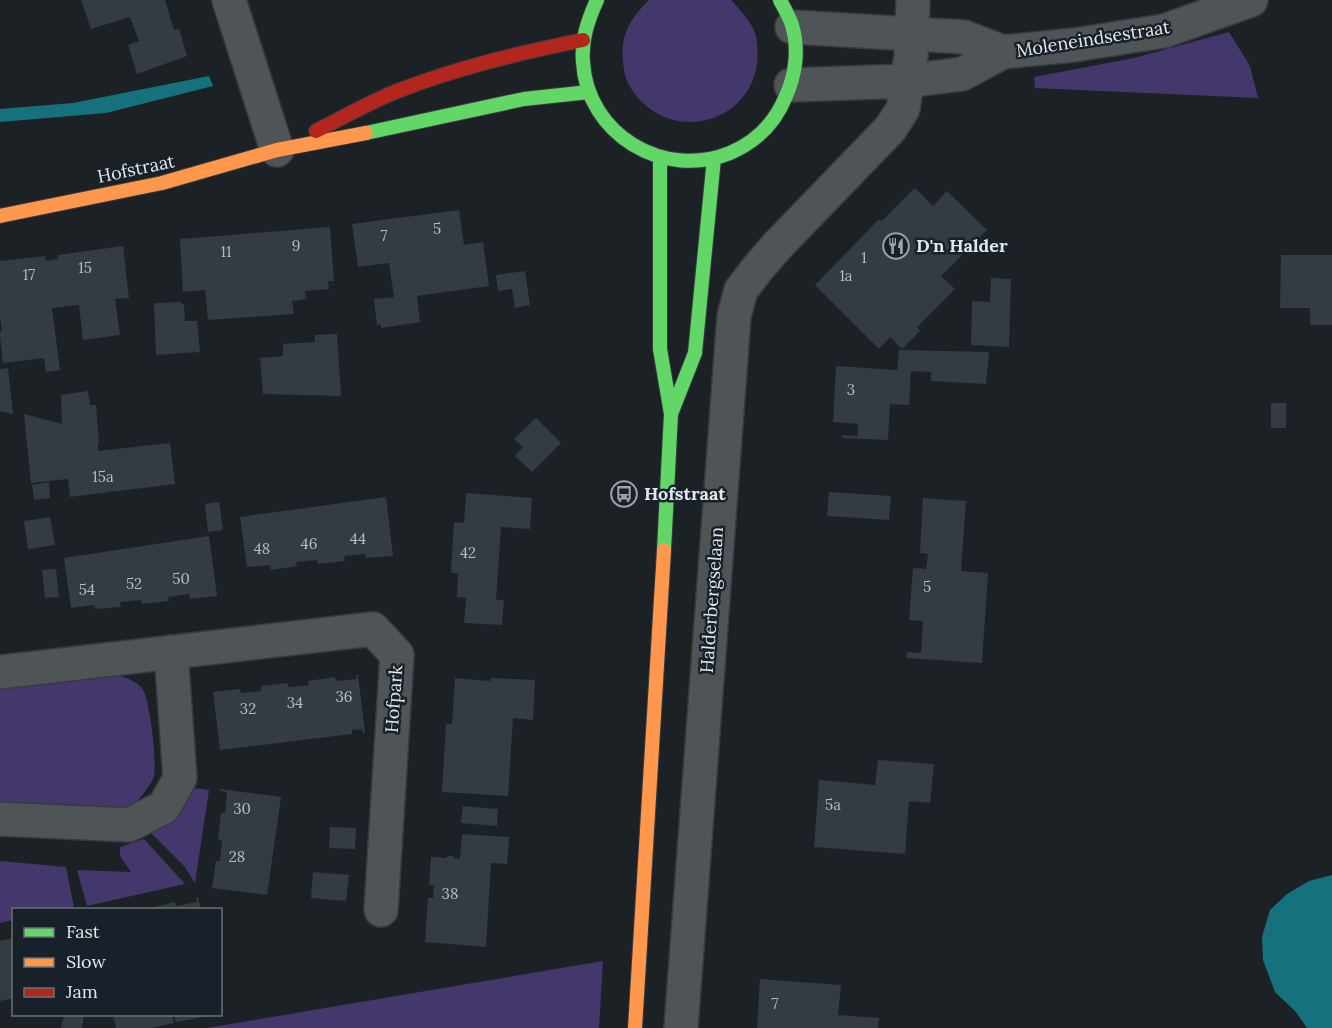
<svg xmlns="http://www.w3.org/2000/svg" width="1332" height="1028" font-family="Lora,serif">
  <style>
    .green { fill: #43376c }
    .water { fill: #16717f }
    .building { fill: #333c41 }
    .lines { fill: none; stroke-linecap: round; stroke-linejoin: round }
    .street-casing { stroke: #373b3e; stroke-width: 36 }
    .fast-casing { stroke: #373b3e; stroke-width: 16 }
    .slow-casing { stroke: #373b3e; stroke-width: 16 }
    .jam-casing { stroke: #373b3e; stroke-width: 16 }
    .street { stroke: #4f5457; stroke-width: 33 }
    .fast { stroke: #63d668; stroke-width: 14 }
    .slow { stroke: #ff974d; stroke-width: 14 }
    .jam { stroke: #b3261e; stroke-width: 14 }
    .labels { text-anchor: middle; stroke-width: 5; stroke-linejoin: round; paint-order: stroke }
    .number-label { font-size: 15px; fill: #b6bcc2 }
    .street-label { font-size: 18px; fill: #e1e7ed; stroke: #18202a }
    .poi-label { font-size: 18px; font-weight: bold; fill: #e1e7ed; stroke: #18202a; text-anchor: start }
  </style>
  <rect width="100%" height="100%" fill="#1c2126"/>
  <!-- green -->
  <path class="green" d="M 649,0 L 731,0 C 740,10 750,20 755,33 C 758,43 758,55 757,65 C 748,121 680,141 641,101 C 633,93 625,81 624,69 C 619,38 627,22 649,0 Z
    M 1229,32 L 1250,66 L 1258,98 L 1035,88 L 1034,77 L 1134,58 Z
    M 113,674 C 123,677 134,679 142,688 C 150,698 157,763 154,776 C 152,785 136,802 130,810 L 0,805 L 0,685 Z
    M 186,787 L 209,790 L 195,883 L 184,866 L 151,833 L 172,817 Z
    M 144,839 L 185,884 L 87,906 L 77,870 L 131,872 L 120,856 L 120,847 Z
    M 0,861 L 66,867 L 74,907 L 64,910 L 14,910 L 13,920 L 0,923 Z
    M 603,961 L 599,1028 L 207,1028 Z"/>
  <!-- water -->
  <path class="water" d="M 209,76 L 213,86 L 106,113 L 0,122 L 0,109 L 73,103 Z
    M 1332,875 L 1332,1028 L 1307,1028 L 1296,1012 L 1275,992 L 1263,960 L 1262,937 L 1270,910 L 1287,894 L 1309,881 Z"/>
  <!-- building -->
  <path class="building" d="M 81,0 L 165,0 L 174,30 L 179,29 L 187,56 L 137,74 L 128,45 L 139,41 L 130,17 L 91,29 Z
    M 915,188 L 933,206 L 947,191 L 987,230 L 941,276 L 955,289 L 917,327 L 920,331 L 902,349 L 890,337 L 879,349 L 815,285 L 879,219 L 882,221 Z
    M 459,210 L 464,245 L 483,242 L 489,286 L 417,296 L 420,322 L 381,328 L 381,324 L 377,325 L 374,299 L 394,297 L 389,263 L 358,267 L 352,224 Z
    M 330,227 L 334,281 L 328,281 L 329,289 L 305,291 L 306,299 L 292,301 L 294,314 L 208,320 L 205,290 L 183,292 L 180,239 Z
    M 123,246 L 129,298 L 115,299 L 120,335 L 83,340 L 79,305 L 52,308 L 60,370 L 46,372 L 44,358 L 3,363 L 0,336 L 0,332 L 2,331 L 0,317 L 0,261 L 45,256 L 46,261 L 58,259 L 58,255 Z
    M 1281,255 L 1332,255 L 1332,325 L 1310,325 L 1310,308 L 1280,308 Z
    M 525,271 L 530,305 L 515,308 L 512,289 L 498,291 L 496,275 Z
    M 991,278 L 1011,279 L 1009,347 L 971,345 L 972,301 L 990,302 Z
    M 180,302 L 184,305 L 185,321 L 197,321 L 200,352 L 156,355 L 154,303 Z
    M 337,334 L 341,396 L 263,394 L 260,358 L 283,356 L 283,344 L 315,342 L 315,335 Z
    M 899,350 L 989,352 L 986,384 L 931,381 L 931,372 L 911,371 L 909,405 L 890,404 L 888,440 L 842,438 L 842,435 L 858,436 L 858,424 L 833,422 L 836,366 L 897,370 Z
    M 8,368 L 13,414 L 0,411 L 0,369 Z
    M 88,391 L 90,405 L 96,405 L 99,443 L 98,443 L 98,451 L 170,443 L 175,484 L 70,497 L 68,479 L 31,483 L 24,414 L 62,424 L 61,395 Z
    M 1271,403 L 1286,403 L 1286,428 L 1271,428 Z
    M 536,418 L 561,443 L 532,472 L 515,456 L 523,447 L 514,439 Z
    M 49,482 L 50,498 L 34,500 L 32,485 Z
    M 829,492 L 891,496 L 889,520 L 827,516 Z
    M 466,493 L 532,498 L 530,529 L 501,527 L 496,600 L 504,600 L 502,625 L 464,623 L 466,598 L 457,597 L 458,573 L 451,573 L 454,522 L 464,523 Z
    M 386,497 L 393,556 L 366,558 L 365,554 L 344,556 L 345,561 L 318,564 L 317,560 L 296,562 L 297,566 L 271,570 L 270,565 L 247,567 L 240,517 Z
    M 923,498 L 966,501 L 961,571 L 988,573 L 982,663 L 907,658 L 907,652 L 921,653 L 923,621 L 909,620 L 913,568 L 926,569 L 928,554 L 920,553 Z
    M 219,502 L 223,530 L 208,532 L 205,504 Z
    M 50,517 L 55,545 L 28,549 L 24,521 Z
    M 209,536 L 217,596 L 190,599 L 189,594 L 168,597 L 169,601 L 142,604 L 141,600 L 120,602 L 121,607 L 95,609 L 94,605 L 71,608 L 64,558 Z
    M 56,569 L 59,597 L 45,598 L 42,570 Z
    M 356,675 L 358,675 L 365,732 L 363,733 L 362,729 L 352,730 L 352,734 L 220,750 L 213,692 L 240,689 L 241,693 L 261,691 L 261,686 L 288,683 L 288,687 L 309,685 L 308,681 L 335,677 L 336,681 L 357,679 Z
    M 455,678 L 490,681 L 491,678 L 535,680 L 533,720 L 513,718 L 508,796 L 442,792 L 446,724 L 452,724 Z
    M 878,760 L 934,764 L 930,803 L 909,801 L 905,854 L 814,847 L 819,780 L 875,785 Z
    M 220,789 L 281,797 L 267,895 L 212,888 L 216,861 L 220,861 L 222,840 L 218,840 L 221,813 L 225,813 L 227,792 L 220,791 Z
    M 463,806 L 498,809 L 497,826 L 461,823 Z
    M 330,827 L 356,828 L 355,849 L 329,848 Z
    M 462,834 L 509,837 L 507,864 L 491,863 L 486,947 L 425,942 L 428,898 L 433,898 L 434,885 L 429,885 L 431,857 L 447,858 L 447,856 L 453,856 L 453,858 L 460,859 Z
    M 313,872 L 349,875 L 346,901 L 311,898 Z
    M 198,897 L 201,909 L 147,909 L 175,902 L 176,906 L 197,902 L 196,898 Z
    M 13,938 L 14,998 L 0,1001 L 0,941 Z
    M 760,979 L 841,985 L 838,1015 L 879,1018 L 878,1028 L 757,1028 Z
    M 64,1014 L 84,1014 L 82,1028 L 61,1028 Z
    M 113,1014 L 172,1014 L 174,1023 L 151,1028 L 116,1028 Z
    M 174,1014 L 208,1014 L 208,1016 L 176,1022 Z"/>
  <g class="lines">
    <!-- street casing -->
    <g class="street-casing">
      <path id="street" d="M 229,0 L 277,150
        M 792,27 L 964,37 L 1003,52
        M 791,85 L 907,81 L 962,74 L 1003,52 L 1074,45 L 1164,31 L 1251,0
        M 0,672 L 373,629 L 397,655 L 381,910
        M 0,819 L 129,825 L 164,807 L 180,778 L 171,652
        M 681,1028 L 734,316 L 741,290 L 758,268 L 777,246 L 890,129 L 903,109 L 911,56 L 913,0"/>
    </g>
    <!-- fast casing -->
    <g class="fast-casing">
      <path id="fast" d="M 597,0 C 588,20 581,40 583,62 C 587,134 663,180 730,153 C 756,142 775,123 786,96 C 796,74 799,48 792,25 C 789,16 784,8 780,0
        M 366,133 L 524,99 L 589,92
        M 660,158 L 660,349 L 671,414 L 664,550
        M 671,414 L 695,353 L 714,158"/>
    </g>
    <!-- slow casing -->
    <g class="slow-casing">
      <path id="slow" d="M 0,216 L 162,183 L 277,150 L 366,133
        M 635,1028 L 664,550"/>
    </g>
    <!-- jam casing -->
    <g class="jam-casing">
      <path id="jam" d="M 316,131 C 342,118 368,103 395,92 C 456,68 519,53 583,40"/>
    </g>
    <!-- street -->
    <use href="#street" class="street"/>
    <!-- fast -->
    <use href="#fast" class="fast"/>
    <!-- slow -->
    <use href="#slow" class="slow"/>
    <!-- jam -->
    <use href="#jam" class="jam"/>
  </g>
  <!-- icons -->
  <defs>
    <g id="restaurant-ring" transform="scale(1.35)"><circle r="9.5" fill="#18202a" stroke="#9ca2a7" stroke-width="1.5"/><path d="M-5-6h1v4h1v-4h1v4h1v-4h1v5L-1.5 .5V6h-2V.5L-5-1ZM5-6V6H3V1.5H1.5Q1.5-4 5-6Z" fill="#9ca2a7"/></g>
    <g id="bus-ring" transform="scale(1.35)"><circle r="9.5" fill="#18202a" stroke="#9ca2a7" stroke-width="1.5"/><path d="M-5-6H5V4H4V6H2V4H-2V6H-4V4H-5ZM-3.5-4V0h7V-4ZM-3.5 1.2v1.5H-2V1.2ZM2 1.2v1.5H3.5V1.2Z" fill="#9ca2a7"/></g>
  </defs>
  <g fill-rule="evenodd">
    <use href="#restaurant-ring" x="896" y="246"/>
    <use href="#bus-ring" x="624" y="494"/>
  </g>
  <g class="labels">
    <!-- number labels -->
    <g class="number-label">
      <text x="437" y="234">5</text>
      <text x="384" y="241">7</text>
      <text x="296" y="251">9</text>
      <text x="226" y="257">11</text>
      <text x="864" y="263">1</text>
      <text x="85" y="273">15</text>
      <text x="29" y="280">17</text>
      <text x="846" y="281">1a</text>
      <text x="851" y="395">3</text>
      <text x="103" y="482">15a</text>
      <text x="358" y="544">44</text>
      <text x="309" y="549">46</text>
      <text x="262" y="554">48</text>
      <text x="468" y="558">42</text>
      <text x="181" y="584">50</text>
      <text x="134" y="589">52</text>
      <text x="927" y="592">5</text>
      <text x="87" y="595">54</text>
      <text x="344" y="702">36</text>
      <text x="295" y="708">34</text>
      <text x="248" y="714">32</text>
      <text x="833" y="810">5a</text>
      <text x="242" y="814">30</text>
      <text x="237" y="862">28</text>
      <text x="450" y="899">38</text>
      <text x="775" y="1009">7</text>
    </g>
    <!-- street labels -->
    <g class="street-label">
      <text transform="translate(1093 39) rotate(-9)" y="6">Moleneindsestraat</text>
      <text transform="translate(136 169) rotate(-12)" y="6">Hofstraat</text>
      <text transform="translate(712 600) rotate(-86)" y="6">Halderbergselaan</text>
      <text transform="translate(394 699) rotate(-86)" y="6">Hofpark</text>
    </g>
    <!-- poi labels -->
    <g class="poi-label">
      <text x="916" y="252">D'n Halder</text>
      <text x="644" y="500">Hofstraat</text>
    </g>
  </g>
  <!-- legend -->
  <rect x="12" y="908" width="210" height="108" fill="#18202a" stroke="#687078" stroke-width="1.5"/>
  <rect x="24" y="928" width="30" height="9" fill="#63d668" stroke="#687078" stroke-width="1.5"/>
  <text x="66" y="938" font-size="18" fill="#e1e7ed">Fast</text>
  <rect x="24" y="958" width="30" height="9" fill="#ff974d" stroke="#687078" stroke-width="1.5"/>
  <text x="66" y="968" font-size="18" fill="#e1e7ed">Slow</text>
  <rect x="24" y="988" width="30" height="9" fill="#b3261e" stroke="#687078" stroke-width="1.5"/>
  <text x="66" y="998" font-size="18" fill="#e1e7ed">Jam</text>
</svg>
